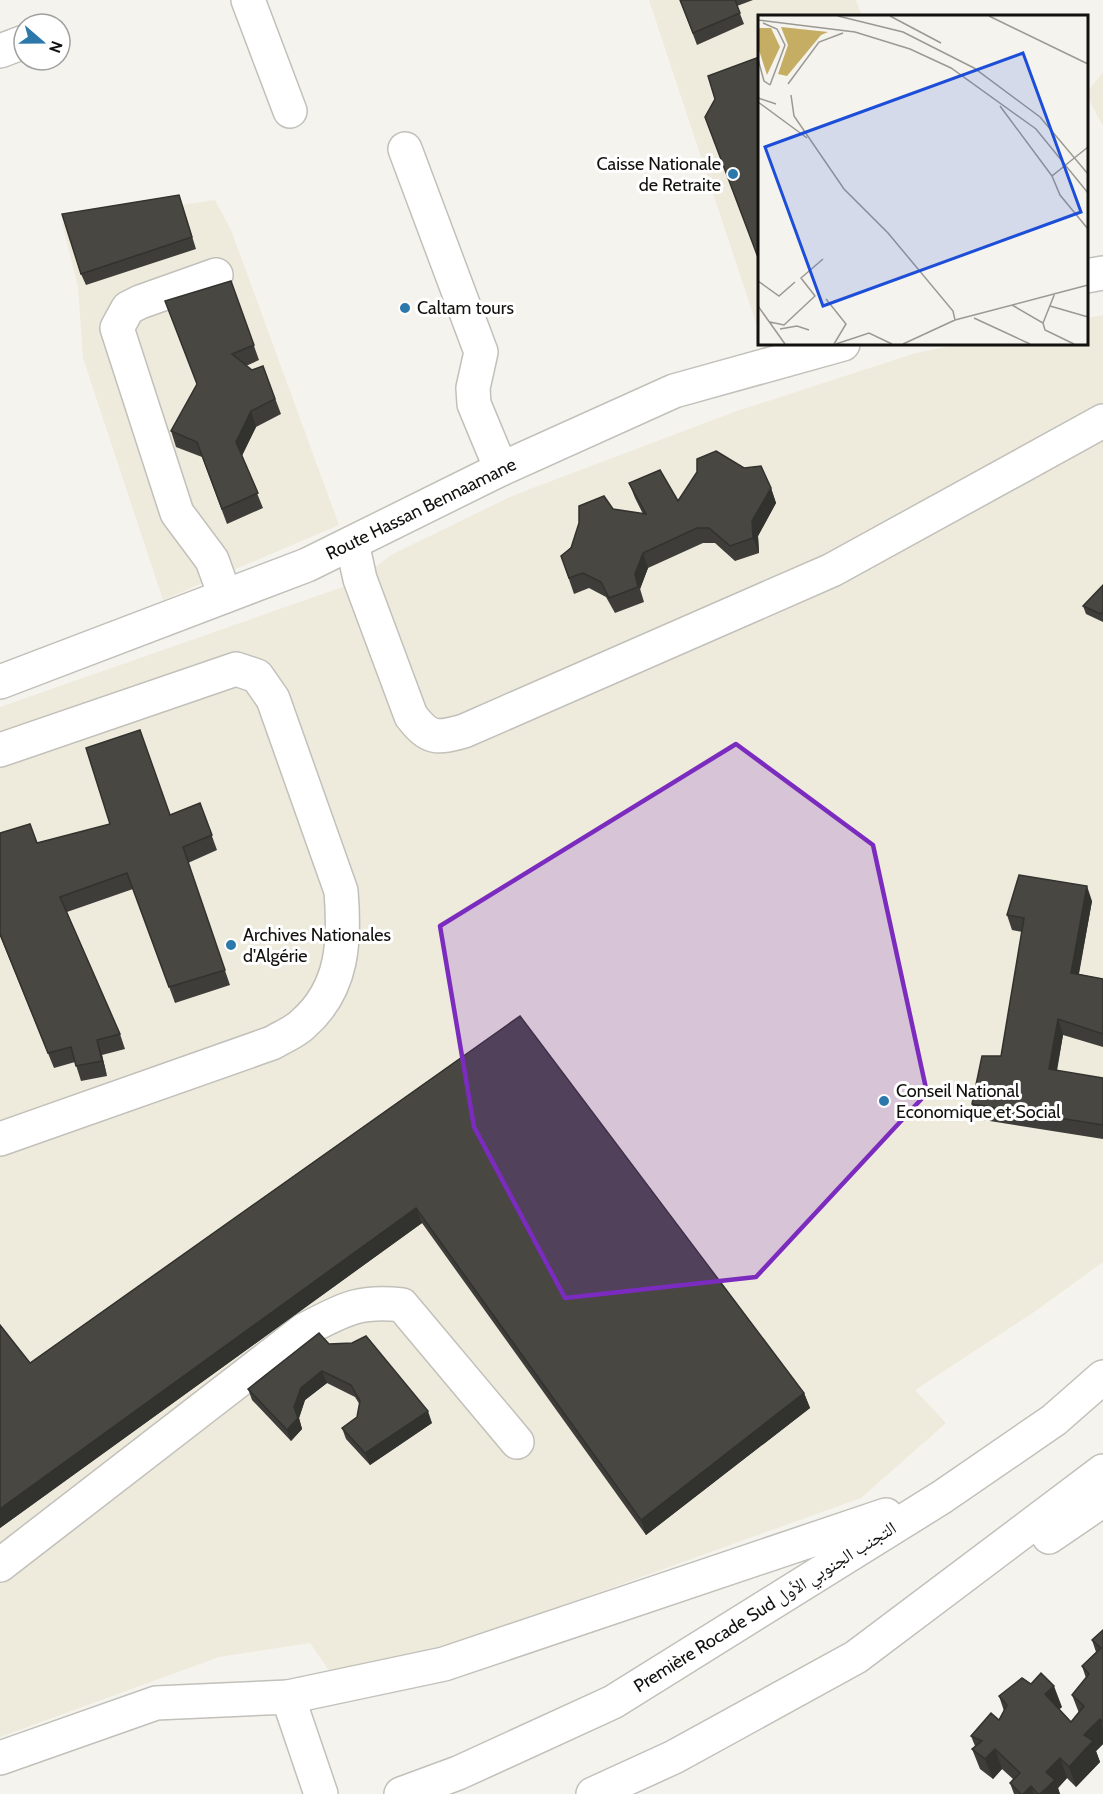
<svg xmlns="http://www.w3.org/2000/svg" width="1103" height="1794" font-family="Cabin,'Noto Naskh Arabic',sans-serif">
  <style>
    .built { fill: #eeeadc }
    .lines { fill: none; stroke-linecap: round; stroke-linejoin: round }
    .minor-casing { stroke: #c2c0ba; stroke-width: 36 }
    .major-casing { stroke: #c2c0ba; stroke-width: 36 }
    .highway-casing { stroke: #c2c0ba; stroke-width: 36 }
    .minor { stroke: #fff; stroke-width: 33 }
    .major { stroke: #fff; stroke-width: 33 }
    .highway { stroke: #fff; stroke-width: 33 }
    .wall { fill: #3e3d39 }
    .shaded-wall { fill: #32322e }
    .building { fill: #484742; stroke: #32322e; stroke-width: 1.5 }
    .marked { fill: #7b2cbf; fill-opacity: 0.2; stroke: #7b2cbf; stroke-width: 4.5; stroke-linejoin: round }
    .poi-dot { fill: #2d78ab; stroke: #fff; stroke-width: 2 }
    .labels { text-anchor: middle; stroke-width: 6; stroke-linejoin: round; paint-order: stroke }
    .poi-label { font-size: 18px; fill: #12110f; stroke: #fff; text-anchor: start }
    .street-label { font-size: 18px; fill: #12110f; stroke: #fff }
    .inset-road { fill: none; stroke: #9a9994; stroke-width: 1.5 }
    .view { fill: #1d4ed8; fill-opacity: 0.15; stroke: #1d4ed8; stroke-width: 3 }
    .inset-edge { fill: none; stroke: #12110f; stroke-width: 3 }
  </style>
  <rect width="100%" height="100%" fill="#f5f3ed"/>
  <!-- built -->
  <path class="built" d="M 649,0 L 856,0 L 862,16 L 760,16 L 759,332 Z
    M 1103,72 L 1103,126 L 1086,94 Z
    M 215,200 L 231,230 L 339,525 L 163,600 L 83,358 L 78,286 L 62,223 Z
    M 1103,315 L 1103,1262 L 1034,1312 L 915,1390 L 946,1423 L 861,1498 L 427,1654 L 333,1676 L 310,1643 L 219,1657 L 0,1737 L 0,707 L 340,588 L 360,579 L 391,555 L 512,496 L 734,412 L 916,353 L 962,344 L 1086,344 L 1087,318 Z"/>
  <g class="lines">
    <!-- minor casing -->
    <g class="minor-casing">
      <path id="minor" d="M 248,0 L 290,111
        M 0,51 L 24,42
        M 405,149 L 481,352 L 473,388 L 474,404 L 501,469
        M 216,275 L 140,302 L 128,308 L 117,328 L 177,513 L 212,560 L 225,596
        M 352,543 L 360,579 L 411,716 C 429,739 436,739 464,731 L 832,570 L 1103,421
        M 0,750 L 236,669 L 257,676 L 273,699 L 341,891 C 345,940 344,988 303,1024 C 295,1032 282,1037 272,1043 L 0,1139
        M 0,1565 L 304,1330 C 343,1310 357,1300 402,1305 L 517,1442
        M 0,1758 L 156,1703 L 288,1697 L 321,1794"/>
    </g>
    <!-- major casing -->
    <g class="major-casing">
      <path id="major" d="M 1086,276 L 1103,273
        M 0,682 L 307,565 L 501,469 L 674,391 L 843,344"/>
    </g>
    <!-- highway casing -->
    <g class="highway-casing">
      <path id="highway" d="M 1049,1537 L 1103,1500
        M 288,1697 L 444,1664 L 886,1515
        M 401,1794 L 458,1773 L 613,1702 L 942,1497 L 1054,1420 L 1103,1377
        M 593,1794 L 674,1757 L 856,1657 L 1103,1471"/>
    </g>
    <!-- minor -->
    <use href="#minor" class="minor"/>
    <!-- major -->
    <use href="#major" class="major"/>
    <!-- highway -->
    <use href="#highway" class="highway"/>
  </g>
  <!-- wall -->
  <path class="wall" d="M 680,0 L 753,0 L 737,6 L 744,24 L 697,45 Z
    M 183,207 L 196,249 L 86,285 L 81,274 Z
    M 231,281 L 259,360 L 246,366 L 252,370 L 263,366 L 281,414 L 256,427 L 242,456 L 263,508 L 227,524 L 202,457 L 176,447 L 171,431 L 197,385 Z
    M 629,483 L 678,501 L 771,488 L 776,503 L 758,536 L 759,553 L 735,561 L 715,543 L 703,543 L 648,568 L 640,589 L 644,602 L 615,613 L 606,597 L 589,588 L 574,594 L 561,556 L 613,509 L 643,514 L 635,498 Z
    M 1103,585 L 1103,622 L 1086,614 L 1083,606 Z
    M 200,803 L 217,850 L 188,863 L 230,985 L 175,1003 L 133,889 L 67,912 L 120,1034 L 125,1049 L 102,1055 L 107,1076 L 81,1081 L 75,1062 L 54,1068 L 0,936 L 0,833 L 37,843 L 170,815 Z
    M 1092,901 L 1079,974 L 1103,979 L 1103,1047 L 1063,1035 L 1057,1071 L 1103,1078 L 1103,1139 L 977,1119 L 972,1104 L 1001,1056 L 1022,932 L 1012,930 L 1007,915 Z
    M 520,1016 L 804,1393 L 810,1408 L 646,1535 L 422,1223 L 0,1528 L 0,1325 L 30,1363 Z
    M 329,1344 L 432,1423 L 370,1465 L 346,1439 L 342,1428 L 357,1417 L 360,1405 L 355,1397 L 327,1383 L 305,1400 L 299,1418 L 302,1429 L 291,1441 L 252,1400 L 248,1389 Z
    M 1103,1630 L 1103,1744 L 1096,1751 L 1100,1762 L 1076,1787 L 1067,1778 L 1058,1788 L 1060,1794 L 1014,1794 L 1010,1783 L 1013,1779 L 1002,1769 L 993,1779 L 980,1769 L 972,1749 L 975,1746 L 971,1736 L 999,1720 L 1004,1711 L 999,1696 L 1031,1684 L 1062,1707 L 1059,1709 L 1071,1722 L 1079,1713 L 1072,1695 L 1086,1678 L 1082,1666 L 1096,1652 L 1092,1640 Z"/>
  <!-- shaded-wall -->
  <path class="shaded-wall" d="M 251,411 L 256,427 L 241,457 L 236,442 Z
    M 771,488 L 776,503 L 758,536 L 759,553 L 753,538 L 752,521 Z
    M 643,553 L 648,568 L 640,589 L 644,602 L 635,574 Z
    M 1087,886 L 1092,901 L 1076,988 L 1071,973 Z
    M 1058,1019 L 1063,1035 L 1054,1084 L 1049,1069 Z
    M 97,1040 L 102,1055 L 107,1076 L 102,1061 Z
    M 416,1208 L 422,1223 L 0,1528 L 0,1509 Z
    M 322,1371 L 327,1383 L 305,1400 L 299,1418 L 302,1429 L 291,1441 L 287,1430 L 301,1388 Z
    M 804,1393 L 810,1408 L 646,1535 L 641,1520 Z
    M 428,1411 L 432,1423 L 370,1465 L 365,1453 Z
    M 1054,1686 L 1062,1707 L 1053,1715 L 1045,1694 Z
    M 1100,1719 L 1103,1727 L 1103,1744 L 1096,1751 L 1100,1762 L 1076,1787 L 1069,1767 L 1084,1735 Z
    M 995,1749 L 1002,1769 L 993,1779 L 985,1759 Z
    M 1060,1758 L 1067,1778 L 1058,1788 L 1060,1794 L 1040,1794 L 1046,1772 Z
    M 1031,1786 L 1034,1794 L 1023,1794 Z"/>
  <!-- building -->
  <path class="building" d="M 680,0 L 735,0 L 740,13 L 693,33 Z
    M 759,57 L 759,260 L 705,117 L 715,99 L 708,76 Z
    M 179,195 L 192,237 L 81,274 L 62,214 Z
    M 231,281 L 254,345 L 232,354 L 252,370 L 263,366 L 275,399 L 251,411 L 236,442 L 258,493 L 222,509 L 197,442 L 171,431 L 197,384 L 165,301 Z
    M 716,451 L 744,468 L 761,466 L 771,488 L 752,521 L 753,538 L 730,546 L 709,528 L 697,528 L 643,553 L 635,574 L 638,587 L 609,598 L 601,582 L 583,573 L 569,578 L 561,556 L 571,548 L 579,523 L 579,506 L 604,496 L 613,509 L 646,514 L 629,483 L 660,470 L 678,501 L 697,472 L 697,459 Z
    M 1103,585 L 1103,611 L 1101,614 L 1083,606 Z
    M 140,730 L 170,815 L 200,803 L 212,835 L 183,847 L 225,970 L 169,987 L 127,873 L 60,897 L 120,1034 L 97,1040 L 102,1061 L 76,1066 L 71,1047 L 48,1053 L 0,934 L 0,833 L 30,824 L 37,843 L 110,824 L 86,748 Z
    M 1019,875 L 1087,886 L 1071,973 L 1103,979 L 1103,1034 L 1058,1019 L 1049,1069 L 1103,1078 L 1103,1125 L 972,1104 L 982,1056 L 1001,1056 L 1024,918 L 1007,915 Z
    M 520,1016 L 804,1393 L 641,1520 L 416,1208 L 0,1509 L 0,1325 L 30,1363 Z
    M 319,1333 L 329,1344 L 352,1343 L 366,1336 L 428,1411 L 365,1453 L 342,1428 L 357,1417 L 360,1401 L 351,1385 L 322,1371 L 301,1388 L 294,1407 L 298,1418 L 287,1430 L 248,1389 Z
    M 1103,1630 L 1103,1722 L 1100,1719 L 1084,1735 L 1093,1741 L 1069,1767 L 1060,1758 L 1046,1772 L 1055,1780 L 1040,1794 L 1038,1794 L 1031,1786 L 1023,1794 L 1021,1794 L 1010,1783 L 1020,1773 L 995,1749 L 985,1759 L 972,1749 L 982,1741 L 971,1736 L 991,1713 L 999,1720 L 1007,1705 L 999,1696 L 1022,1678 L 1031,1684 L 1041,1673 L 1054,1686 L 1045,1694 L 1071,1722 L 1084,1706 L 1072,1695 L 1089,1674 L 1082,1666 L 1101,1648 L 1092,1640 Z"/>
  <!-- marked area -->
  <path class="marked" d="M 736,744 L 873,845 L 927,1093 L 756,1277 L 565,1298 L 474,1127 L 440,926 Z"/>
  <!-- markers -->
  <g class="poi-dot">
    <circle cx="733" cy="174" r="6"/>
    <circle cx="405" cy="308" r="6"/>
    <circle cx="231" cy="945" r="6"/>
    <circle cx="884" cy="1101" r="6"/>
  </g>
  <g class="labels">
    <!-- poi labels -->
    <g class="poi-label">
      <text x="721" y="170" text-anchor="end">Caisse Nationale<tspan x="721" dy="21">de Retraite</tspan></text>
      <text x="417" y="314">Caltam tours</text>
      <text x="243" y="941">Archives Nationales<tspan x="243" dy="21">d'Algérie</tspan></text>
      <text x="896" y="1097">Conseil National<tspan x="896" dy="21">Economique et Social</tspan></text>
    </g>
    <!-- street labels -->
    <g class="street-label">
      <text transform="translate(421 509) rotate(-26)" y="6">Route Hassan Bennaamane</text>
      <text transform="translate(765 1607) rotate(-32)" y="6">Première Rocade Sud التجنب الجنوبي الأول</text>
    </g>
  </g>
  <!-- overview -->
  <g transform="translate(758 15)">
    <rect width="330" height="330" fill="#f5f3ed"/>
    <path d="M 23,12 L 70,17 L 63,20 L 29,61 L 20,59 L 30,30 ZM 0,13 L 13,13 L 22,32 L 9,60 L 0,32 Z" fill="#c5ad64"/>
    <path class="inset-road" d="M 80,1 L 145,17 L 216,53 L 282,102 L 330,159M 132,1 L 183,28M 231,1 L 330,49M 0,5 L 97,17 L 152,34 L 193,53 L 278,114 L 330,178M 5,8 L 19,14 L 27,30 L 12,70M 0,44 L 6,66 L 12,70M 30,69 L 61,27 L 85,18M 33,80 L 36,101 L 86,174 L 130,218 L 195,296 L 197,305 L 145,329M 0,83 L 18,89M 0,87 L 49,123M 242,91 L 294,161M 330,132 L 294,161 L 302,180 L 330,214M 0,266 L 21,281 L 37,267M 68,284 L 88,309 L 76,329M 254,290 L 285,308 L 287,315 L 316,329M 0,291 L 27,329M 292,291 L 330,302M 216,303 L 272,329M 197,305 L 330,270M 12,307 L 26,310 L 57,281 L 43,263 L 65,244M 285,308 L 297,278M 22,314 L 39,311 L 51,315M 78,329 L 111,318 L 134,329"/>
    <path class="view" d="M 265,38 L 323,197 L 65,291 L 7,132 Z"/>
    <rect width="330" height="330" class="inset-edge"/>
  </g>
  <!-- north arrow -->
  <g transform="translate(42 42) rotate(110)"><circle r="28" fill="#ffffff" stroke="#a0a09f" stroke-width="1.5"/>
  <path d="M0-4.5L10 22L0 15L-10 22Z" fill="#2d78ab"/>
  <text y="-9" font-size="16" font-weight="bold" text-anchor="middle" fill="#12110f">N</text>
  </g>
</svg>
